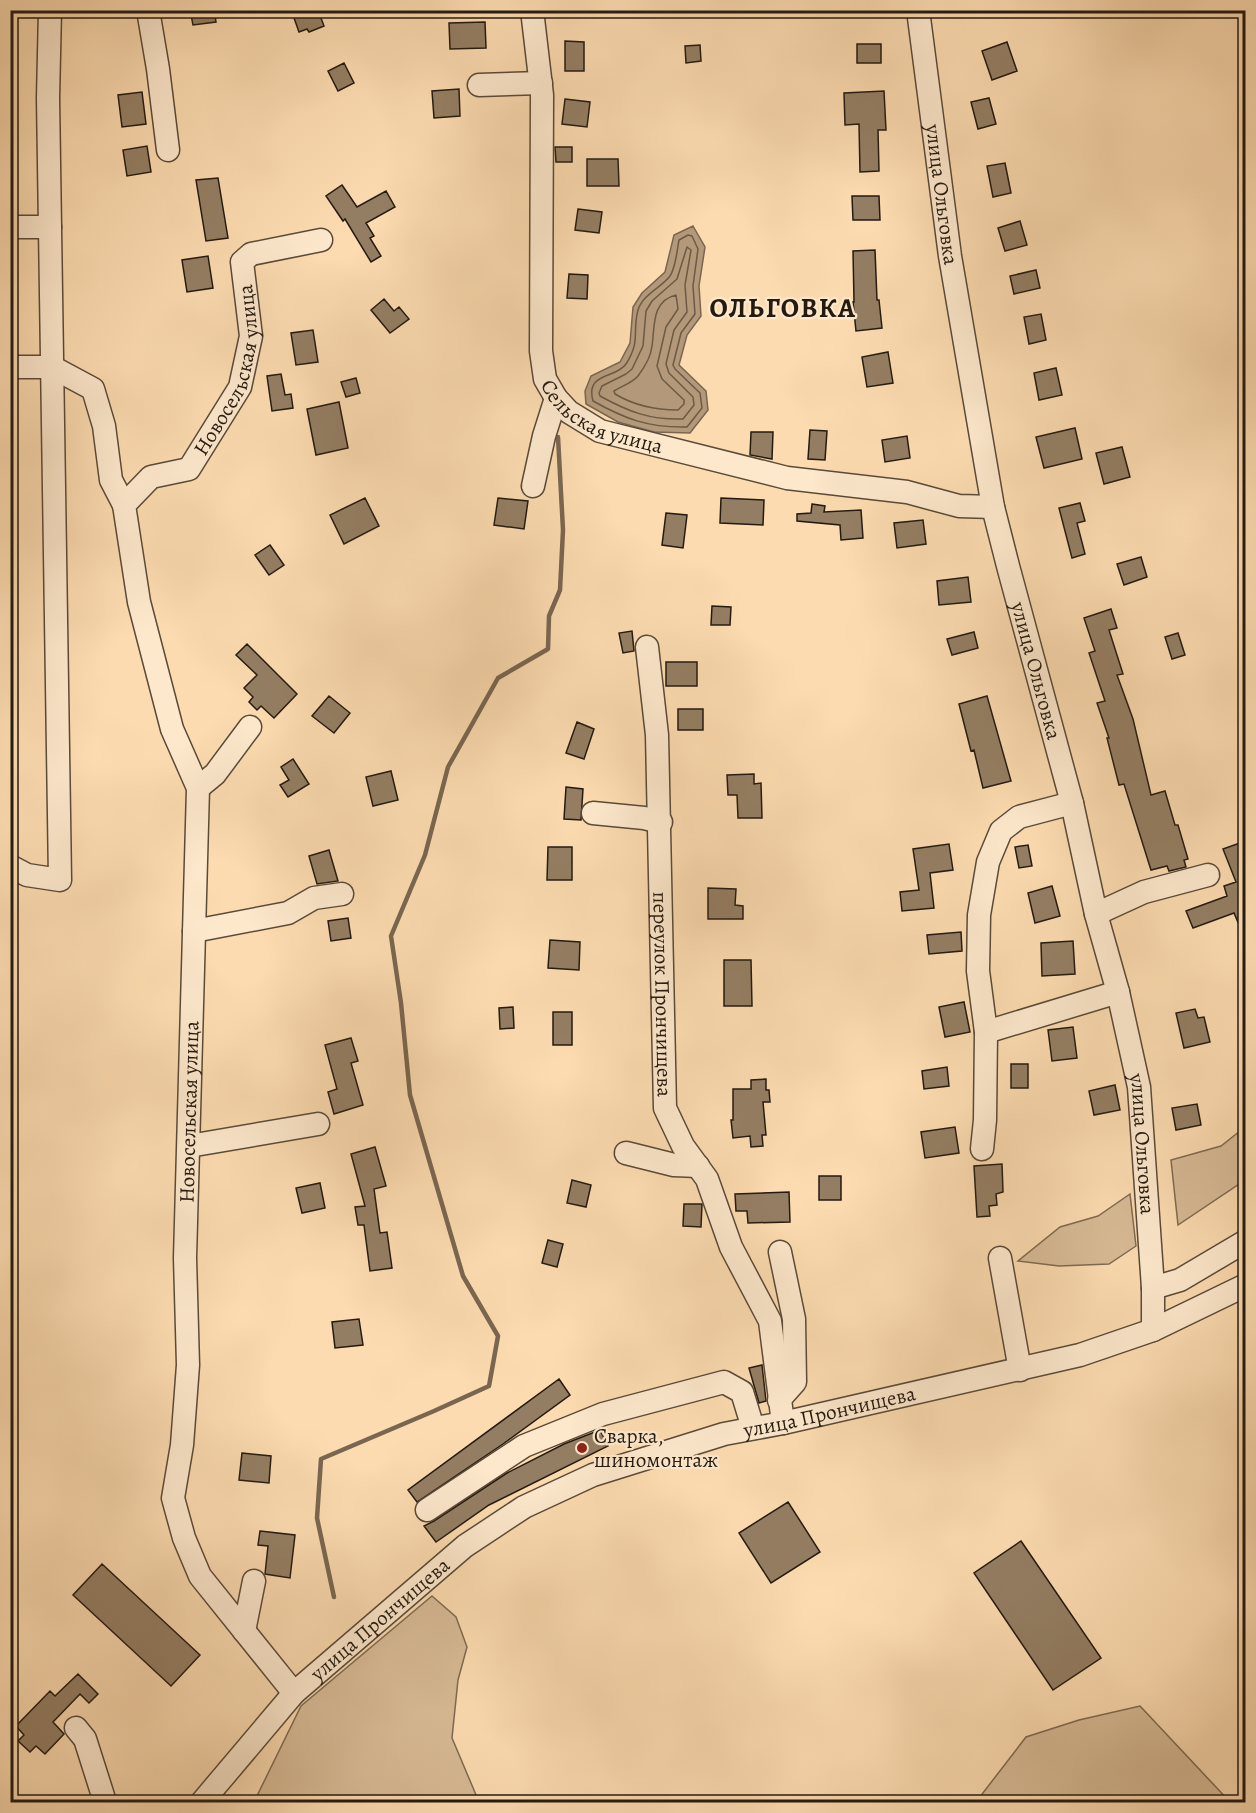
<svg xmlns="http://www.w3.org/2000/svg" width="1256" height="1813" font-family="Alegreya,serif">
  <style>
    .green { fill: #d7ba95; stroke: #7e6a52; stroke-width: 1.5 }
    .water { fill: #b3997a; stroke: #7a6650; stroke-width: 1.5 }
    .lines { fill: none; stroke-linecap: round; stroke-linejoin: round }
    .shore { stroke: #6c5a45; stroke-width: 1.5 }
    .stream { stroke: #7a6650; stroke-width: 4.5 }
    .building { fill: #947e63; stroke: #241a10; stroke-width: 1.5 }
    .minor-casing { stroke: #5a4a38; stroke-width: 25 }
    .minor { stroke: #fde8cc; stroke-width: 22 }
    .poi-dot { fill: #8f2418; stroke: #fde8cc; stroke-width: 2 }
    .labels { text-anchor: middle; stroke-width: 4.5; stroke-linejoin: round; paint-order: stroke }
    .street-label { font-size: 21px; fill: #241a10; stroke: #fde8cc }
    .poi-label { font-size: 21px; fill: #241a10; stroke: #fde8cc; text-anchor: start }
    .district-label { font-size: 27px; font-weight: bold; letter-spacing: 1.5px; fill: #241a10; stroke: #fde8cc }
  </style>
  <rect width="100%" height="100%" fill="#fcdbb0"/>
  <filter id="stains"><feTurbulence type="fractalNoise" baseFrequency=".00333" numOctaves="4"/><feColorMatrix values="0 0 0 0 .2 0 0 0 0 .09 0 0 0 0 .02 0 0 0 .5 -.17"/></filter>
  <radialGradient id="worn" r=".72"><stop offset=".6" stop-color="#630" stop-opacity="0"/><stop offset="1" stop-color="#630" stop-opacity=".3"/></radialGradient>
  <!-- green -->
  <path class="green" d="M 1245,1127 L 1245,1180 L 1178,1225 L 1171,1160 L 1221,1146 Z
    M 1130,1194 L 1136,1246 L 1109,1264 L 1059,1266 L 1018,1261 L 1060,1227 L 1098,1216 Z
    M 432,1596 L 456,1617 L 467,1647 L 458,1680 L 452,1738 L 479,1802 L 254,1802 L 301,1706 Z
    M 1140,1706 L 1230,1802 L 976,1802 L 1026,1737 L 1079,1720 Z"/>
  <!-- water -->
  <path class="water" d="M 693,226 L 705,247 L 699,286 L 701,316 L 687,335 L 679,365 L 706,391 L 708,410 L 690,433 L 654,432 L 618,422 L 586,404 L 585,391 L 591,376 L 620,362 L 630,343 L 633,307 L 642,293 L 665,272 L 674,235 Z"/>
  <g class="lines">
    <!-- shore -->
    <path class="shore" d="M 688,235 L 692,236 L 698,249 L 693,286 L 695,314 L 681,333 L 673,365 L 675,369 L 700,393 L 702,408 L 687,427 C 649,428 625,419 593,401 C 585,372 616,379 626,364 C 641,341 632,332 638,310 C 643,294 661,288 670,276 C 676,267 677,250 679,240 Z
      M 687,247 L 691,250 L 685,285 L 687,312 L 674,330 L 666,364 L 669,373 L 693,397 L 694,405 L 683,419 C 650,420 629,412 600,396 L 599,393 L 602,386 L 626,374 L 632,369 L 643,346 L 646,311 L 652,301 L 677,279 Z
      M 676,295 L 678,309 L 666,327 L 657,366 L 662,379 L 684,400 L 684,404 L 678,410 C 656,410 635,406 615,394 L 614,391 C 622,386 632,383 638,376 C 644,368 651,356 652,346 C 655,327 651,301 676,295 Z"/>
    <!-- stream -->
    <path class="stream" d="M 334,1597 L 317,1518 L 321,1459 L 434,1411 L 489,1386 L 498,1336 L 463,1276 L 410,1095 L 401,1003 L 391,936 L 425,855 L 448,767 L 498,678 L 548,649 L 549,616 L 560,590 L 563,530 L 558,437"/>
  </g>
  <!-- building -->
  <path class="building" d="M 190,10 L 214,10 L 216,22 L 193,25 Z
    M 303,10 L 318,10 L 324,26 L 309,32 L 307,29 L 299,32 L 293,15 Z
    M 485,22 L 486,48 L 450,49 L 449,23 Z
    M 565,41 L 584,42 L 584,71 L 565,71 Z
    M 1007,42 L 1017,71 L 992,80 L 982,51 Z
    M 857,44 L 881,44 L 881,63 L 857,63 Z
    M 700,45 L 701,61 L 686,63 L 685,46 Z
    M 344,63 L 354,83 L 338,91 L 328,71 Z
    M 459,89 L 460,116 L 434,118 L 432,91 Z
    M 884,91 L 886,130 L 878,130 L 879,171 L 860,172 L 859,124 L 845,125 L 844,93 Z
    M 142,92 L 146,124 L 122,127 L 118,95 Z
    M 989,98 L 996,124 L 978,129 L 971,102 Z
    M 565,99 L 590,102 L 587,127 L 562,124 Z
    M 147,146 L 151,172 L 127,176 L 123,150 Z
    M 555,147 L 572,147 L 572,162 L 556,162 Z
    M 587,159 L 618,159 L 619,186 L 587,186 Z
    M 1005,163 L 1011,193 L 993,197 L 987,166 Z
    M 218,178 L 228,238 L 206,241 L 196,180 Z
    M 342,185 L 357,207 L 386,191 L 395,207 L 366,223 L 374,236 L 370,238 L 381,256 L 371,262 L 345,219 L 343,221 L 326,196 Z
    M 852,196 L 879,196 L 880,220 L 853,220 Z
    M 578,209 L 602,212 L 599,233 L 575,230 Z
    M 1020,221 L 1027,245 L 1005,251 L 998,228 Z
    M 875,250 L 877,300 L 879,300 L 882,328 L 856,331 L 853,302 L 854,302 L 853,251 Z
    M 208,256 L 213,288 L 187,292 L 182,260 Z
    M 1036,270 L 1040,288 L 1014,294 L 1010,276 Z
    M 569,274 L 588,275 L 587,299 L 567,298 Z
    M 384,299 L 394,311 L 399,307 L 409,319 L 390,333 L 371,310 Z
    M 1041,314 L 1046,340 L 1029,344 L 1024,317 Z
    M 313,330 L 318,362 L 296,365 L 291,333 Z
    M 888,352 L 893,383 L 867,387 L 862,357 Z
    M 1056,368 L 1062,395 L 1039,400 L 1034,373 Z
    M 281,374 L 285,395 L 291,394 L 293,408 L 272,411 L 267,376 Z
    M 356,378 L 360,393 L 346,397 L 341,382 Z
    M 339,402 L 348,448 L 316,455 L 307,409 Z
    M 1075,428 L 1082,459 L 1044,468 L 1036,437 Z
    M 810,430 L 827,431 L 825,460 L 808,459 Z
    M 751,432 L 773,432 L 772,459 L 750,455 Z
    M 907,436 L 910,458 L 885,462 L 882,440 Z
    M 1122,447 L 1130,477 L 1104,484 L 1096,453 Z
    M 365,498 L 379,526 L 344,544 L 330,515 Z
    M 498,498 L 528,501 L 524,529 L 494,525 Z
    M 721,498 L 764,500 L 763,525 L 720,523 Z
    M 1080,503 L 1085,521 L 1077,523 L 1085,554 L 1072,558 L 1059,508 Z
    M 812,504 L 825,506 L 824,512 L 861,510 L 863,538 L 841,540 L 840,525 L 797,521 L 797,514 L 811,513 Z
    M 666,513 L 687,515 L 683,548 L 662,545 Z
    M 923,520 L 926,544 L 897,548 L 894,523 Z
    M 270,545 L 284,565 L 269,575 L 255,555 Z
    M 1141,557 L 1147,577 L 1124,585 L 1117,564 Z
    M 968,577 L 971,602 L 939,605 L 937,581 Z
    M 712,606 L 731,607 L 730,625 L 711,625 Z
    M 1111,609 L 1117,628 L 1109,630 L 1123,674 L 1117,675 L 1133,719 L 1151,795 L 1165,791 L 1175,825 L 1178,825 L 1188,859 L 1184,860 L 1186,867 L 1169,871 L 1167,866 L 1151,870 L 1124,784 L 1119,785 L 1107,738 L 1109,738 L 1097,703 L 1105,701 L 1089,653 L 1095,651 L 1084,618 Z
    M 632,631 L 634,651 L 623,653 L 619,633 Z
    M 974,632 L 978,648 L 952,655 L 947,639 Z
    M 1178,633 L 1185,655 L 1172,659 L 1165,637 Z
    M 247,644 L 297,694 L 274,718 L 261,706 L 257,710 L 249,702 L 253,697 L 244,688 L 257,675 L 236,655 Z
    M 666,662 L 697,662 L 697,686 L 666,686 Z
    M 329,696 L 350,713 L 334,733 L 312,716 Z
    M 987,696 L 1011,781 L 983,788 L 974,750 L 971,751 L 959,704 Z
    M 678,709 L 703,709 L 703,730 L 678,730 Z
    M 577,722 L 594,729 L 584,759 L 566,753 Z
    M 293,759 L 309,784 L 288,797 L 280,785 L 289,780 L 281,767 Z
    M 391,771 L 398,800 L 373,806 L 366,777 Z
    M 754,774 L 754,784 L 761,783 L 762,818 L 738,818 L 737,795 L 728,795 L 727,775 Z
    M 566,787 L 583,789 L 581,820 L 564,819 Z
    M 1240,843 L 1245,856 L 1245,939 L 1234,913 L 1193,928 L 1186,911 L 1227,896 L 1224,886 L 1236,882 L 1223,849 Z
    M 949,844 L 953,870 L 930,873 L 934,908 L 902,911 L 900,892 L 919,890 L 913,849 Z
    M 1028,845 L 1032,866 L 1019,868 L 1015,847 Z
    M 548,847 L 572,847 L 572,880 L 547,880 Z
    M 329,850 L 338,881 L 317,884 L 309,856 Z
    M 1052,886 L 1060,916 L 1035,923 L 1028,893 Z
    M 708,888 L 736,889 L 735,905 L 743,906 L 743,919 L 708,919 Z
    M 348,918 L 351,938 L 331,941 L 328,921 Z
    M 961,932 L 962,951 L 929,954 L 927,935 Z
    M 550,940 L 580,942 L 579,970 L 548,968 Z
    M 1073,941 L 1075,974 L 1042,976 L 1041,943 Z
    M 724,960 L 751,960 L 752,1006 L 724,1006 Z
    M 964,1002 L 970,1032 L 945,1037 L 939,1007 Z
    M 513,1007 L 514,1028 L 500,1029 L 499,1008 Z
    M 1195,1009 L 1198,1018 L 1204,1017 L 1210,1042 L 1184,1048 L 1176,1013 Z
    M 553,1012 L 572,1012 L 572,1045 L 553,1045 Z
    M 1073,1027 L 1077,1058 L 1052,1061 L 1048,1030 Z
    M 351,1038 L 358,1061 L 351,1063 L 363,1105 L 334,1114 L 328,1092 L 337,1089 L 325,1045 Z
    M 1011,1064 L 1028,1064 L 1028,1088 L 1011,1088 Z
    M 947,1067 L 949,1086 L 924,1089 L 922,1071 Z
    M 766,1079 L 766,1090 L 769,1090 L 770,1102 L 763,1102 L 766,1135 L 762,1135 L 763,1146 L 751,1147 L 750,1136 L 733,1138 L 731,1120 L 733,1120 L 733,1089 L 751,1089 L 751,1080 Z
    M 1115,1085 L 1120,1110 L 1094,1115 L 1089,1091 Z
    M 1197,1104 L 1201,1125 L 1176,1130 L 1172,1108 Z
    M 955,1127 L 959,1153 L 925,1158 L 921,1132 Z
    M 375,1147 L 386,1186 L 374,1189 L 380,1233 L 387,1232 L 392,1268 L 370,1271 L 364,1225 L 358,1225 L 355,1207 L 365,1206 L 351,1154 Z
    M 1002,1164 L 1003,1192 L 996,1194 L 997,1205 L 989,1206 L 990,1216 L 977,1217 L 974,1166 Z
    M 819,1176 L 841,1176 L 841,1200 L 819,1200 Z
    M 572,1180 L 591,1185 L 586,1207 L 567,1203 Z
    M 320,1183 L 325,1208 L 302,1213 L 296,1188 Z
    M 789,1192 L 790,1222 L 748,1223 L 747,1211 L 736,1211 L 735,1194 Z
    M 684,1204 L 702,1204 L 701,1227 L 683,1226 Z
    M 548,1240 L 563,1244 L 557,1267 L 542,1263 Z
    M 359,1319 L 363,1345 L 335,1348 L 332,1322 Z
    M 762,1365 L 766,1401 L 759,1403 L 749,1368 Z
    M 559,1379 L 570,1395 L 503,1444 L 417,1502 L 408,1490 Z
    M 600,1430 L 608,1446 L 489,1505 L 436,1542 L 424,1526 L 434,1521 L 507,1473 L 564,1444 Z
    M 242,1453 L 271,1456 L 269,1483 L 239,1480 Z
    M 788,1502 L 820,1552 L 771,1583 L 739,1533 Z
    M 260,1531 L 295,1535 L 290,1578 L 265,1574 L 268,1546 L 258,1545 Z
    M 1021,1541 L 1101,1658 L 1053,1690 L 974,1573 Z
    M 102,1564 L 200,1655 L 171,1686 L 73,1595 Z
    M 78,1674 L 98,1694 L 89,1703 L 80,1694 L 53,1722 L 64,1734 L 45,1754 L 36,1746 L 30,1752 L 18,1741 L 24,1735 L 16,1726 L 50,1691 L 55,1696 Z"/>
  <g class="lines">
    <!-- minor casing -->
    <g class="minor-casing">
      <g id="minor">
        <path d="M 148,10 L 158,69 L 168,150"/>
        <path id="s1" d="M 532,10 L 542,95 L 541,351 L 545,379 L 556,398 L 569,412 L 600,431 L 787,478 L 907,492 L 959,506 L 993,507"/>
        <path id="s2" d="M 918,10 L 950,256 L 993,507 L 1008,566 L 1072,803 L 1096,914 L 1118,992 L 1139,1087 L 1153,1288 L 1153,1330"/>
        <path d="M 479,85 L 541,83"/>
        <path d="M 10,227 L 50,227"/>
        <path d="M 10,367 L 52,367 L 93,389 L 104,426 L 111,480 L 124,505"/>
        <path d="M 533,486 L 544,436 L 556,398"/>
        <path id="s3" d="M 647,647 L 657,735 L 665,1108 L 683,1146 L 707,1179 L 731,1247 L 770,1321 L 783,1423"/>
        <path d="M 198,788 L 215,774 L 250,727"/>
        <path d="M 593,813 L 644,818 L 661,822"/>
        <path d="M 10,866 L 27,875 L 60,880 L 48,98 L 50,10"/>
        <path d="M 1096,914 L 1144,892 L 1208,875"/>
        <path d="M 194,931 L 288,913 L 314,898 L 342,894"/>
        <path d="M 986,1032 L 1118,992"/>
        <path d="M 189,1146 L 318,1124"/>
        <path d="M 982,1149 L 985,1120 L 986,1032 L 978,971 L 979,915 L 988,862 L 1001,831 L 1019,817 L 1072,803"/>
        <path d="M 626,1153 L 674,1165 L 698,1166"/>
        <path d="M 1000,1258 L 1020,1370"/>
        <path d="M 1153,1288 L 1180,1280 L 1246,1241"/>
        <path d="M 779,1400 L 795,1382 L 794,1319 L 780,1252"/>
        <path d="M 427,1510 L 524,1446 L 603,1414 L 724,1382 L 742,1392 L 753,1428"/>
        <path d="M 244,1631 L 254,1581"/>
        <path id="s4" d="M 294,1693 L 200,1576 L 184,1538 L 173,1498 L 182,1445 L 188,1365 L 185,1258 L 198,788 L 172,729 L 139,602 L 124,505 L 151,477 L 189,469 L 240,387 L 251,336 L 242,262 L 251,254 L 321,240"/>
        <path d="M 76,1728 L 85,1739 L 105,1802"/>
        <path id="s5" d="M 202,1802 L 294,1693 L 465,1546 L 524,1507 L 593,1475 L 724,1434 L 783,1423 L 1080,1355 L 1153,1330 L 1246,1285"/>
      </g>
    </g>
    <!-- minor -->
    <use href="#minor" class="minor"/>
  </g>
  <!-- markers -->
  <circle class="poi-dot" cx="582" cy="1448" r="6"/>
  <g class="labels">
    <!-- street labels -->
    <g class="street-label">
      <text dy="7" stroke="none"><textPath href="#s2" startOffset="186">улица Ольговка</textPath></text>
      <text dy="7" stroke="none"><textPath href="#s4" startOffset="1425">Новосельская улица</textPath></text>
      <text dy="7" stroke="none"><textPath href="#s1" startOffset="442">Сельская улица</textPath></text>
      <text dy="7" stroke="none"><textPath href="#s2" startOffset="672">улица Ольговка</textPath></text>
      <text dy="7" stroke="none"><textPath href="#s3" startOffset="348">переулок Прончищева</textPath></text>
      <text dy="7" stroke="none"><textPath href="#s4" startOffset="620">Новосельская улица</textPath></text>
      <text dy="7" stroke="none"><textPath href="#s2" startOffset="1158">улица Ольговка</textPath></text>
      <text dy="7" stroke="none"><textPath href="#s5" startOffset="760">улица Прончищева</textPath></text>
      <text dy="7" stroke="none"><textPath href="#s5" startOffset="256">улица Прончищева</textPath></text>
    </g>
    <!-- poi labels -->
    <g class="poi-label">
      <text x="594" y="1443">Сварка,<tspan x="594" dy="24">шиномонтаж</tspan></text>
    </g>
    <!-- district labels -->
    <g class="district-label">
      <text x="783" y="317">ОЛЬГОВКА</text>
    </g>
  </g>
  <!-- margin -->
  <rect width="1256" height="1813" fill="none" stroke="#fcdbb0" stroke-width="36"/>
  <rect x="12" y="12" width="1232" height="1789" fill="none" stroke="#241a10" stroke-width="3"/>
  <rect x="18" y="18" width="1220" height="1777" fill="none" stroke="#241a10" stroke-width="1.5"/>
  <rect width="100%" height="100%" filter="url(#stains)"/>
  <rect width="100%" height="100%" fill="url(#worn)"/>
</svg>
